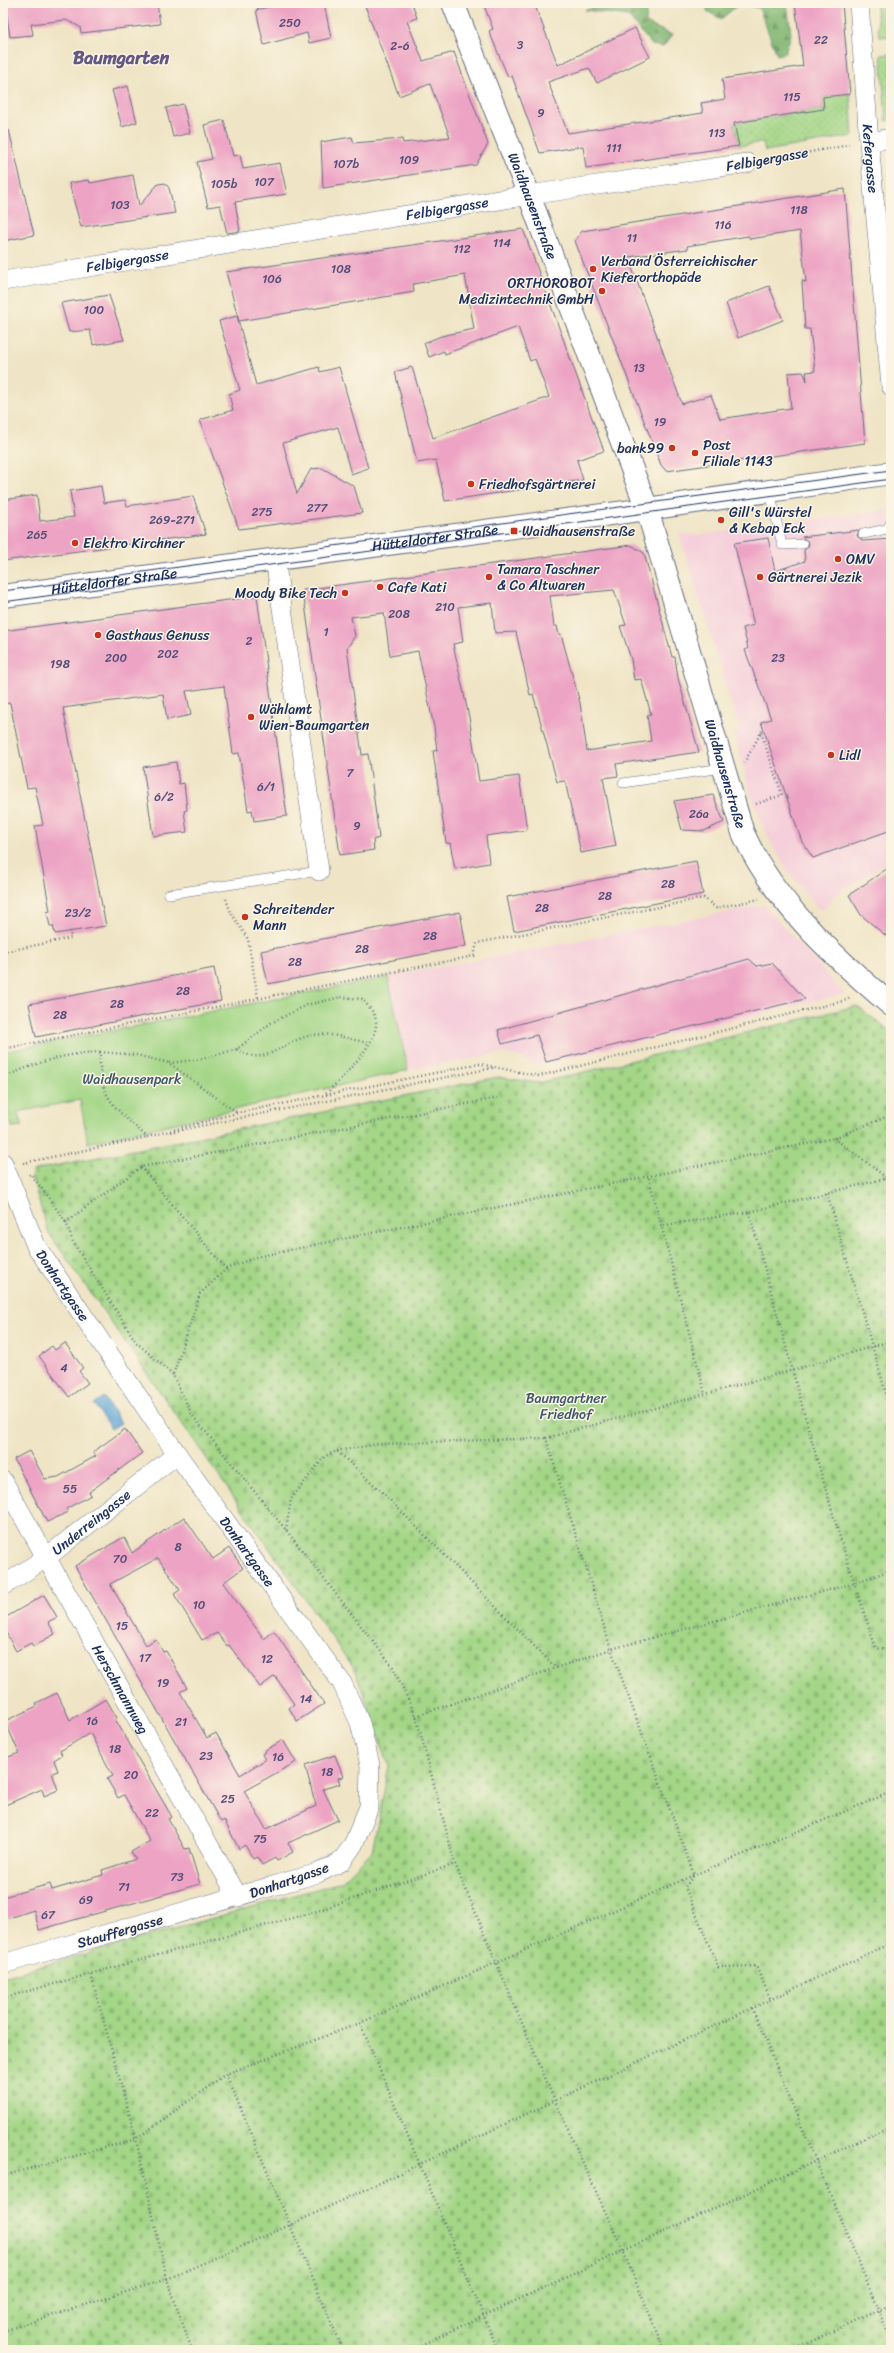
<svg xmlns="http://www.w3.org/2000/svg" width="894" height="2353" font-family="Sriracha,sans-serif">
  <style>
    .built { fill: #f5cfdb }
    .grass { fill: url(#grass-dots); stroke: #5f8272 }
    .forest { fill: url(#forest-firs); stroke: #4e7368 }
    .cemetery { fill: url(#cemetery-stones); stroke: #5f8272 }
    .park { fill: #a3d686; stroke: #5f8272 }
    .water { fill: #5fa5d5; stroke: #3d6a9a }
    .building { fill: #eda4c4; fill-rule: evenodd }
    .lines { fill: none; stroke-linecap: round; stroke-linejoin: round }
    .service-casing { stroke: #656e82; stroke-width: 10 }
    .minor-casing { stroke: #656e82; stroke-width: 20 }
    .tertiary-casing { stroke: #656e82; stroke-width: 24 }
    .secondary-casing { stroke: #656e82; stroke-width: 24 }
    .path { stroke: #656e82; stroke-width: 2.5; stroke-dasharray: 1 3; stroke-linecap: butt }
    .service { stroke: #fff; stroke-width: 9 }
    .minor { stroke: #fff; stroke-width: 19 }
    .tertiary { stroke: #fff; stroke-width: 22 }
    .secondary { stroke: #fff; stroke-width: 22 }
    .tram { stroke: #1b2f5e; stroke-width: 1 }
    .poi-dot { fill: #c8321e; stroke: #fcf5e5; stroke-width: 1.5 }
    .labels { text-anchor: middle; stroke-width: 3; stroke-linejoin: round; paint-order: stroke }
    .number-label { font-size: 12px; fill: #504c78 }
    .street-label { font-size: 14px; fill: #1b2f5e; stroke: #fcf5e5 }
    .poi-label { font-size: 14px; fill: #1b2f5e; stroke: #fcf5e5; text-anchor: start }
    .park-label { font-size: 14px; fill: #3d5968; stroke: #fcf5e5 }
    .district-label { font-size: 18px; font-weight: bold; fill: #645882; stroke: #fcf5e5 }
  </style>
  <defs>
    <pattern id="grass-dots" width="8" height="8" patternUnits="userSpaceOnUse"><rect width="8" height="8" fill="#a3d686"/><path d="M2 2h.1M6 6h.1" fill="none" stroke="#8cb876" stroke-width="1.8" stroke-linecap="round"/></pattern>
    <pattern id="forest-firs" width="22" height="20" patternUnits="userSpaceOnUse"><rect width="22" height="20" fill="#82b773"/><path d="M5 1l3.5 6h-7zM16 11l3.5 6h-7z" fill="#6a9562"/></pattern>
    <pattern id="cemetery-stones" width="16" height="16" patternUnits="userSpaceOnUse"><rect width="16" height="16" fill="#a3d686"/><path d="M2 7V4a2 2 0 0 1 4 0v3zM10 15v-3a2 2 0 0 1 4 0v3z" fill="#8cb876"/></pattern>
  </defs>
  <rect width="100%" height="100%" fill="#fcf5e5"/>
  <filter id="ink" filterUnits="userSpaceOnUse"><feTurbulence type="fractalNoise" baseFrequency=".025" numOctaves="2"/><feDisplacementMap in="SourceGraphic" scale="8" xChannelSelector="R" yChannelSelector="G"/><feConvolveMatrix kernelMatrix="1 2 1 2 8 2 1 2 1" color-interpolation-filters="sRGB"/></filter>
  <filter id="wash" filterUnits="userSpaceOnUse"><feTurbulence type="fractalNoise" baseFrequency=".012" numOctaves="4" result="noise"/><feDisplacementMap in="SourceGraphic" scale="16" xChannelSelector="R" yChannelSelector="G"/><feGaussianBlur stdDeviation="0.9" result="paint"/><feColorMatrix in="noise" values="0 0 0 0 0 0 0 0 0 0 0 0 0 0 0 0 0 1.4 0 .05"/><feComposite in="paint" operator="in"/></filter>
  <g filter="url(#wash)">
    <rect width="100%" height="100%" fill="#efe4c5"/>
    <!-- built -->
    <path class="built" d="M 891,509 L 891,860 L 834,896 L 825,908 L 820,910 L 785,867 L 769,839 L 751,795 L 734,735 L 740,731 L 679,533 L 698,535 Z
      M 764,905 L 844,994 L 536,1066 L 520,1057 L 502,1053 L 408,1070 L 388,977 Z"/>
    <!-- grass -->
    <path class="grass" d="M 876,3 L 890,3 L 891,36 L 879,37 Z
      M 891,54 L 891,120 L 886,121 L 881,55 Z
      M 850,94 L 853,136 L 765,151 L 763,142 L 739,146 L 734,123 L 824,109 L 823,97 Z"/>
    <!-- forest -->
    <path class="forest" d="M 619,3 L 640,3 L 647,5 L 646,23 L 672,35 L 663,47 L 652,45 L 628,16 L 585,10 Z
      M 708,3 L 787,3 L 791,35 L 785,53 L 777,55 L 759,8 L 739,4 L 721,19 L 707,11 Z"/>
    <!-- cemetery -->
    <path class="cemetery" d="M 856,1006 L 891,1031 L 891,2350 L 3,2350 L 3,1977 L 341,1882 L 372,1851 L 389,1766 L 356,1672 L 48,1232 L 31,1174 L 34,1170 L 498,1077 L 539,1083 Z"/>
    <!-- park -->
    <path class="park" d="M 388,977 L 408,1070 L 88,1143 L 80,1100 L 17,1112 L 22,1126 L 12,1127 L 3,1090 L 3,1052 Z"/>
    <!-- water -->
    <path class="water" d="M 104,1397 L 121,1423 L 111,1429 L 94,1404 Z"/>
    <g id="blocks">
      <!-- building -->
      <path class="building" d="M 5,3 L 157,3 L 160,24 L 81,33 L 80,27 L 66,20 L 31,24 L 33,35 L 10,37 Z
        M 285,3 L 324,3 L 331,38 L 309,43 L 307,33 L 264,45 L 256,10 Z
        M 364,3 L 412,3 L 417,18 L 407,21 L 423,61 L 454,52 L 488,144 L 476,165 L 323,188 L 321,142 L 352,137 L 354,143 L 402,139 L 403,143 L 450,137 L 430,84 L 399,96 Z
        M 483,3 L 534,3 L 558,65 L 635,28 L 650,57 L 597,83 L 589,68 L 548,82 L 568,133 L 703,113 L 701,103 L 725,99 L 722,79 L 803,66 L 795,3 L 842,3 L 850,94 L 823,97 L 824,109 L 734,123 L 739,146 L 586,168 L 583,146 L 540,153 L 512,76 L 508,77 L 489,31 L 493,29 Z
        M 128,86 L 137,122 L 122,127 L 112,90 Z
        M 183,104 L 190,133 L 173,137 L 166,108 Z
        M 224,120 L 233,156 L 240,155 L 243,169 L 280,163 L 287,194 L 235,202 L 240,231 L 227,233 L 220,205 L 208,207 L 197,162 L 212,159 L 204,125 Z
        M 9,130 L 34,235 L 3,241 L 3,131 Z
        M 133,175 L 139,206 L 158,184 L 165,183 L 169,188 L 175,213 L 81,227 L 69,183 L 89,180 L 90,183 Z
        M 845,189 L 865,443 L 666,471 L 661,465 L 575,241 L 582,231 ZM 800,231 L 806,282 L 802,281 L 805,329 L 810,329 L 815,371 L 806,372 L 807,381 L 803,372 L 788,373 L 791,408 L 720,419 L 711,395 L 682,404 L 628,257 L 688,249 L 687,246 L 748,236 L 750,239 Z
        M 523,229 L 604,451 L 577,460 L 583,480 L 445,501 L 436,460 L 417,463 L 395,372 L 412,367 L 433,438 L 549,397 L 535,359 L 530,361 L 518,327 L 445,354 L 444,351 L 429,357 L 424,343 L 441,336 L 474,329 L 465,275 L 413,284 L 414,292 L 239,321 L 226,272 Z
        M 769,286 L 783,320 L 738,338 L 726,303 Z
        M 109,295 L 124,340 L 93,345 L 90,330 L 69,332 L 61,303 Z
        M 237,316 L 256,385 L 319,367 L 320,372 L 339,367 L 368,468 L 351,474 L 338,427 L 283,443 L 297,494 L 311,469 L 322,468 L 354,486 L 362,513 L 239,529 L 200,420 L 233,410 L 229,394 L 240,390 L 219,321 Z
        M 101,486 L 104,503 L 125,500 L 127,506 L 193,496 L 206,534 L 3,561 L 3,500 L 37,495 L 40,521 L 74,517 L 70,491 Z
        M 859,530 L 857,536 L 863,541 L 891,539 L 891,830 L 813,858 L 802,842 L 761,722 L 771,719 L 745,650 L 748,648 L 743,628 L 754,625 L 734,543 L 768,538 L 775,571 L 805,561 L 804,550 L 808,547 L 809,543 L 802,537 Z
        M 631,545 L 644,553 L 672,657 L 675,657 L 678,678 L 699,752 L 616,764 L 618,776 L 603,778 L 616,846 L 581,853 L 565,781 L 557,782 L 533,694 L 530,695 L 516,632 L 495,633 L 492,603 L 458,607 L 463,642 L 453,644 L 469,717 L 479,781 L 519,776 L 527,830 L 486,836 L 489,863 L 455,869 L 450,843 L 446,843 L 433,751 L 437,750 L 434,727 L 418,651 L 390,656 L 384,613 L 351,617 L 355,636 L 347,648 L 362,755 L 368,754 L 379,838 L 373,840 L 374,850 L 340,855 L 303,590 ZM 614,590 L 626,625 L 620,626 L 631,659 L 634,680 L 641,679 L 651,714 L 647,715 L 651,741 L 587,751 L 580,703 L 561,634 L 559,635 L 557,626 L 554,626 L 550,596 Z
        M 257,596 L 287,816 L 254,821 L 252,810 L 248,811 L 239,753 L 233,754 L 224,686 L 186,691 L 191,715 L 167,720 L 163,694 L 63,708 L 106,926 L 55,934 L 53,926 L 50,926 L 47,912 L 50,911 L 35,826 L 43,825 L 35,787 L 27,788 L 10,703 L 3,704 L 3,631 Z
        M 176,762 L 179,784 L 184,783 L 187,810 L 184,811 L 187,832 L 153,836 L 143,767 Z
        M 713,795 L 724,822 L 704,831 L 682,830 L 674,801 Z
        M 696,861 L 703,894 L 514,931 L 507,897 Z
        M 891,866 L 891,940 L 861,915 L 849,895 Z
        M 460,912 L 466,946 L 268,984 L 261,951 Z
        M 749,959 L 757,966 L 772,963 L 805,999 L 546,1062 L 537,1035 L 502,1044 L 498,1030 Z
        M 214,968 L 221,1001 L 36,1037 L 29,1004 Z
        M 65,1343 L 83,1368 L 79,1371 L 88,1383 L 69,1397 L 39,1356 L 52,1346 L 55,1350 Z
        M 125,1429 L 142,1453 L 89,1492 L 91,1495 L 66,1509 L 68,1512 L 47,1522 L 14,1459 L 29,1451 L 45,1479 L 58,1477 L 96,1456 L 93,1452 Z
        M 184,1517 L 213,1559 L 229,1548 L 243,1568 L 223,1583 L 264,1639 L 274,1631 L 324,1704 L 297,1721 L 289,1708 L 294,1704 L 275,1676 L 260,1687 L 229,1645 L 227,1646 L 217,1633 L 202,1640 L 174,1594 L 180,1590 L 158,1558 L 110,1584 L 146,1645 L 156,1639 L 163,1652 L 166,1651 L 187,1688 L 180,1692 L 207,1738 L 216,1733 L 240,1775 L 265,1760 L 262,1754 L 265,1752 L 264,1751 L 283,1740 L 296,1762 L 244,1791 L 266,1829 L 316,1806 L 305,1765 L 335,1755 L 343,1777 L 338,1778 L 340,1784 L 323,1789 L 338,1820 L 288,1843 L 293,1852 L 277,1861 L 275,1858 L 262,1865 L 257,1857 L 253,1859 L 245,1845 L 239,1849 L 224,1820 L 221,1822 L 75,1566 L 124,1537 L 132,1553 Z
        M 44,1595 L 57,1617 L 48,1622 L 55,1634 L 33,1646 L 31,1643 L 16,1651 L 3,1627 L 3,1619 Z
        M 57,1693 L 70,1720 L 106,1699 L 117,1718 L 115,1719 L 172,1817 L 168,1819 L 185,1849 L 189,1848 L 200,1884 L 39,1930 L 34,1910 L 3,1920 L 3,1897 L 50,1884 L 52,1890 L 103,1875 L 102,1870 L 136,1859 L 131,1852 L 150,1841 L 124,1795 L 118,1798 L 107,1779 L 113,1776 L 90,1733 L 60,1751 L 62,1755 L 54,1760 L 58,1771 L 52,1773 L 58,1790 L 44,1796 L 42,1789 L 3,1806 L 3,1759 L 19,1753 L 5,1721 L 37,1706 L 36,1703 Z"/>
    </g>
  </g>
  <g filter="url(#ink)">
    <use href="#blocks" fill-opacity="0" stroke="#656e82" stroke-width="1"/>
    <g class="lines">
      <!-- service casing -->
      <g class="service-casing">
        <path id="service" d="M 770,491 L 782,545 L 803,544
          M 863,534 L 887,529 L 891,522
          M 623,783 L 722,768
          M 169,894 L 319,871"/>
      </g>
      <!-- minor casing -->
      <g class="minor-casing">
        <g id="minor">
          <path id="s1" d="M 859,3 L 869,142 L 891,386"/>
          <path d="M 869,142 L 891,138"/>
          <path id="s2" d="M 3,281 L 529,195 L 747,163"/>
          <path d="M 275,558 L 319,871"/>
          <path id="s3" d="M 3,1163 L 36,1246 L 177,1454 L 342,1683 L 360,1723 L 370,1765 L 369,1807 L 353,1845 L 341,1862 L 318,1873 L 3,1964"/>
          <path id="s4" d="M 3,1481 L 238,1897"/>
          <path id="s5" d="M 3,1586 L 47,1557 L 177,1454"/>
        </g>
      </g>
      <!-- tertiary casing -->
      <g class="tertiary-casing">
        <g id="tertiary">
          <path id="s6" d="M 453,3 L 529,195 L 647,509 L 743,833 C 774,902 834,957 891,1005"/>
        </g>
      </g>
      <!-- secondary casing -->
      <g class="secondary-casing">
        <g id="secondary">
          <path id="s7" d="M 3,596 L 647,509 L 891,473"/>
        </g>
      </g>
      <!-- path -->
      <path class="path" d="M 766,160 L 849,145
        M 744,763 L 763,729
        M 756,804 L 782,795 L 761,732
        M 226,899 L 231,913 L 248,939 L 258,998
        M 3,952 L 71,938 L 70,931
        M 3,1049 L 474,956 L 477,943 L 704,898 L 716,908 L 759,899
        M 237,1049 C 266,1070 283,1039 314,1035 C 332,1032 351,1040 369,1043
        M 100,1052 L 136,1055 L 169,1063 L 236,1112
        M 169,1063 L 202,1059 L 237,1049 L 271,1023 L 307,1005 L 341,997 L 362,999 C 368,1006 377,1014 376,1025 C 375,1047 339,1080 325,1095
        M 3,1078 C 35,1063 65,1053 100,1052 C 98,1098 115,1108 147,1137
        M 170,1132 L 493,1068
        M 147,1137 L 237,1113 L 479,1064 L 539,1076 L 847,1000 L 851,997
        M 834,1138 L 891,1181
        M 23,1163 L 148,1137
        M 141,1167 L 226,1269
        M 29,1175 L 31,1174 L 66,1222
        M 649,1178 L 705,1394
        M 827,1193 L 891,1410
        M 749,1212 C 790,1358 826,1505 876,1648 L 891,1651
        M 660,1226 L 749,1212 L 888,1178
        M 173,1375 L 136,1342 L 73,1242 L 66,1222 L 141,1167 L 497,1098
        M 337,1451 L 377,1444 L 546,1438
        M 286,1530 L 291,1499 L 325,1456 L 337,1451 L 383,1493 L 555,1667
        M 416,1716 L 611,1649 L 854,1583 L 891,1570
        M 91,1975 L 136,2139 L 167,2279 L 192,2350
        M 3,1998 L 314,1912 L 455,1864
        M 770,1998 L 756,1966 L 718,1967 L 685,1887 L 694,1875 L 611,1649 L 546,1438 L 793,1370 L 891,1341
        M 752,2008 L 891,2340
        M 360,2023 L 498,2350
        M 226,2074 L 343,2350
        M 3,2176 L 136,2139 L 226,2074 L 360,2023 L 694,1875 L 891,1792
        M 3,2331 L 167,2279 L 290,2225 L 891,1943
        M 410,2350 L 891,2126
        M 664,2350 L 623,2251 L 555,2101 L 455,1864 L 416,1716 L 393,1667 L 286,1530 L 192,1415 L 173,1375 L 200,1294 L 226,1269 L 256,1257 L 834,1138 L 891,1115
        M 793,2350 L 891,2304"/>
      <!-- service -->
      <use href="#service" class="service"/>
      <!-- minor -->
      <use href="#minor" class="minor"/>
      <!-- tertiary -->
      <use href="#tertiary" class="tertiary"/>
      <!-- secondary -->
      <use href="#secondary" class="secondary"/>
      <!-- tram -->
      <path class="tram" d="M 3,591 L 891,470
        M 3,602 L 891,479"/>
    </g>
  </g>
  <!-- markers -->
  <g class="poi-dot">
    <circle cx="593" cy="269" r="4"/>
    <circle cx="602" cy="291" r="4"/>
    <circle cx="672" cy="448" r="4"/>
    <circle cx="695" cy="453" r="4"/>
    <circle cx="471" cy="484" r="4"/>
    <circle cx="721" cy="520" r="4"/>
    <rect x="510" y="527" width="8" height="8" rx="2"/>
    <circle cx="75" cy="543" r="4"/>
    <circle cx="838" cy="559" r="4"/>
    <circle cx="489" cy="577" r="4"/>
    <circle cx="760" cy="577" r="4"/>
    <circle cx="380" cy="587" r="4"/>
    <circle cx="345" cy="593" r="4"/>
    <circle cx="98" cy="635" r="4"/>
    <circle cx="251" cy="717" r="4"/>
    <circle cx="831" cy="755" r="4"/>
    <circle cx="245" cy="917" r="4"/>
  </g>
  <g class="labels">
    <!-- number labels -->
    <g class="number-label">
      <text x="290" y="27">250</text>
      <text x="821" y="44">22</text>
      <text x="520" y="49">3</text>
      <text x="400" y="50">2-6</text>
      <text x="792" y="101">115</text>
      <text x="541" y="117">9</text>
      <text x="717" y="137">113</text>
      <text x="614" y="152">111</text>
      <text x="409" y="164">109</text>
      <text x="346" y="168">107b</text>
      <text x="264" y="186">107</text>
      <text x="224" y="188">105b</text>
      <text x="120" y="209">103</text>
      <text x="799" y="214">118</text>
      <text x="723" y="229">116</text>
      <text x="632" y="242">11</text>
      <text x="502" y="247">114</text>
      <text x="462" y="253">112</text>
      <text x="341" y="273">108</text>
      <text x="272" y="283">106</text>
      <text x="94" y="314">100</text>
      <text x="639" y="372">13</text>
      <text x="660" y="426">19</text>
      <text x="317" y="512">277</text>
      <text x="262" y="516">275</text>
      <text x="172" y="524">269-271</text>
      <text x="37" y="539">265</text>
      <text x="445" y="611">210</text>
      <text x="399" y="618">208</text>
      <text x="326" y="636">1</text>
      <text x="249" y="645">2</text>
      <text x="168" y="658">202</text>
      <text x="116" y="662">200</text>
      <text x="778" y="662">23</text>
      <text x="60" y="668">198</text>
      <text x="350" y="777">7</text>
      <text x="266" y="791">6/1</text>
      <text x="164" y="801">6/2</text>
      <text x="699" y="818">26a</text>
      <text x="357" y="830">9</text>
      <text x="668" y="888">28</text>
      <text x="605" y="900">28</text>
      <text x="542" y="912">28</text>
      <text x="78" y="917">23/2</text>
      <text x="430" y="940">28</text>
      <text x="362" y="953">28</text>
      <text x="295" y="966">28</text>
      <text x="183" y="995">28</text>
      <text x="117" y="1008">28</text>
      <text x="60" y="1019">28</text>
      <text x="64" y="1372">4</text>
      <text x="70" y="1493">55</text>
      <text x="178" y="1551">8</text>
      <text x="120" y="1563">70</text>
      <text x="199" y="1609">10</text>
      <text x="122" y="1630">15</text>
      <text x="145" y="1662">17</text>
      <text x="267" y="1663">12</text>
      <text x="163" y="1687">19</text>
      <text x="306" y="1703">14</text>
      <text x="92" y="1725">16</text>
      <text x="181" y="1726">21</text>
      <text x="115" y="1753">18</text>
      <text x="206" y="1760">23</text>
      <text x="278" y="1761">16</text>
      <text x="327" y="1776">18</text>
      <text x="131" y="1779">20</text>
      <text x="228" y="1803">25</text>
      <text x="152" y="1817">22</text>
      <text x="260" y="1843">75</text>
      <text x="177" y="1881">73</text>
      <text x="124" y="1891">71</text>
      <text x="86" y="1904">69</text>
      <text x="48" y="1919">67</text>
    </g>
    <!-- street labels -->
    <g class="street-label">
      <text transform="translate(767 159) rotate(-10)" y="5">Felbigergasse</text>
      <text dy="5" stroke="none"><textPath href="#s1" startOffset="156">Kefergasse</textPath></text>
      <text dy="5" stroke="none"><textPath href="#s6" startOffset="218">Waidhausenstraße</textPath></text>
      <text dy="5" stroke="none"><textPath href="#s2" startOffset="450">Felbigergasse</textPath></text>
      <text dy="5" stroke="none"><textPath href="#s2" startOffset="126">Felbigergasse</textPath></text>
      <text dy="5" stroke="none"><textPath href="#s7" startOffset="436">Hütteldorfer Straße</textPath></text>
      <text dy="5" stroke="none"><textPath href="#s7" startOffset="112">Hütteldorfer Straße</textPath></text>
      <text dy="5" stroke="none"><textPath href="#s6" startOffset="818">Waidhausenstraße</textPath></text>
      <text dy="5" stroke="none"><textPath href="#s3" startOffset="137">Donhartgasse</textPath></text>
      <text dy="5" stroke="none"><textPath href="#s5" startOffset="109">Underreingasse</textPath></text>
      <text dy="5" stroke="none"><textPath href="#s3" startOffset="461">Donhartgasse</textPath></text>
      <text dy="5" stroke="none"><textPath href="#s4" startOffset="239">Herschmannweg</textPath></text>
      <text transform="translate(289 1880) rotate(-19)" y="5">Donhartgasse</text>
      <text transform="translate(120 1931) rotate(-16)" y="5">Stauffergasse</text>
    </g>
    <!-- poi labels -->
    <g class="poi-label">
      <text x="601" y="266">Verband Österreichischer<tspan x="601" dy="16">Kieferorthopäde</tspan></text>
      <text x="594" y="288" text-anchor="end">ORTHOROBOT<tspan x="594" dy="16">Medizintechnik GmbH</tspan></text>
      <text x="703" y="450">Post<tspan x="703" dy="16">Filiale 1143</tspan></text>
      <text x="664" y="453" text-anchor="end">bank99</text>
      <text x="479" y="489">Friedhofsgärtnerei</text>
      <text x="729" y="517">Gill's Würstel<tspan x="729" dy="16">&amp; Kebap Eck</tspan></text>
      <text x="522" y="536">Waidhausenstraße</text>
      <text x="83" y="548">Elektro Kirchner</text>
      <text x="846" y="564">OMV</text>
      <text x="497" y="574">Tamara Taschner<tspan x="497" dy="16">&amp; Co Altwaren</tspan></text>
      <text x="768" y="582">Gärtnerei Jezik</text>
      <text x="388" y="592">Cafe Kati</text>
      <text x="337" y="598" text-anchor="end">Moody Bike Tech</text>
      <text x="106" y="640">Gasthaus Genuss</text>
      <text x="259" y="714">Wählamt<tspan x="259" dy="16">Wien-Baumgarten</tspan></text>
      <text x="839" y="760">Lidl</text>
      <text x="253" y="914">Schreitender<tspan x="253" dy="16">Mann</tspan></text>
    </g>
    <!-- park labels -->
    <g class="park-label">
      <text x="132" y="1084">Waidhausenpark</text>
      <text x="566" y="1403">Baumgartner<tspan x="566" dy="16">Friedhof</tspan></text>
    </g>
    <!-- district labels -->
    <g class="district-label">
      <text x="121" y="64">Baumgarten</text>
    </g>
  </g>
  <!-- margin -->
  <rect width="894" height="2353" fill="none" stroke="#fcf5e5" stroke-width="16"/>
</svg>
